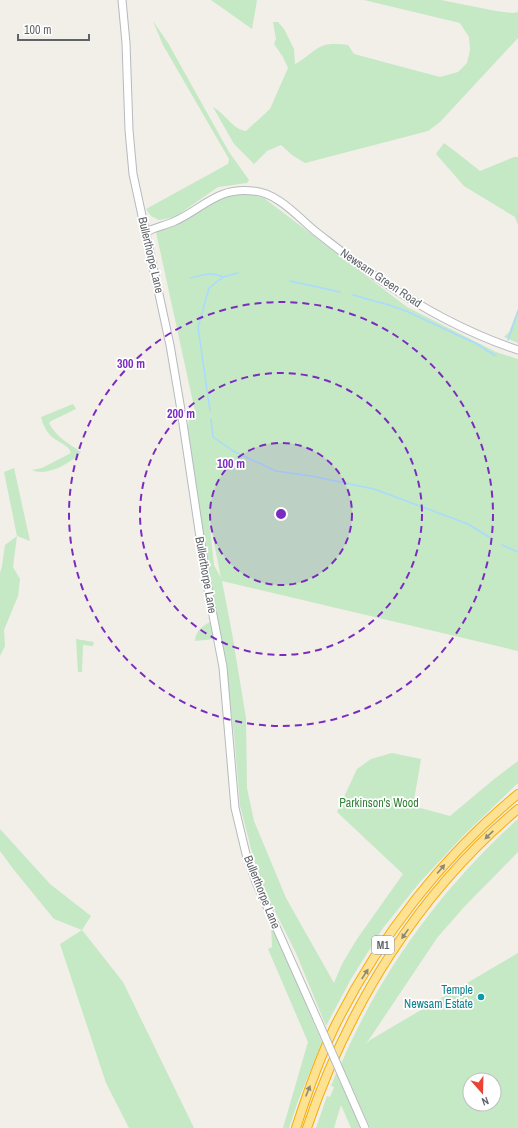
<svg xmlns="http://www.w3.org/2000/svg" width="518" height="1128" font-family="'Archivo Narrow',sans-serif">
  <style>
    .green { fill: #c5e8c5; fill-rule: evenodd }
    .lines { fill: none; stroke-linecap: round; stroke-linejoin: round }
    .stream { stroke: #aadaff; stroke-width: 1.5 }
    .secondary-casing { stroke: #b6babf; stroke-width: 9 }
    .highway-casing { stroke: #f9ab00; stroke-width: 10 }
    .secondary { stroke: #fff; stroke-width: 7 }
    .highway { stroke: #fde293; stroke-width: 8 }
    .secondary-bridge-casing { stroke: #b6babf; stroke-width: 9; stroke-linecap: butt }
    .secondary-bridge { stroke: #fff; stroke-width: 7 }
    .oneway { fill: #8e8975 }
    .ring { fill: none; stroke: #7b2cbf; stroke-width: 2; stroke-dasharray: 7 5 }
    .culture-dot { fill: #0f9aa8; stroke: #fff; stroke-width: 1.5 }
    .labels { text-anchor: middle; stroke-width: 3.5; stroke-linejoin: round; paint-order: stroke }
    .shield { fill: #fff; stroke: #8f9295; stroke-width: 1 }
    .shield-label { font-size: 11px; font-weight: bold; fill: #5f6368 }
    .street-label { font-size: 12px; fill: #5f6368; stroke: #fff }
    .park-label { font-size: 12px; fill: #348238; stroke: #fff }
    .culture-label { font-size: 12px; fill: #0d838f; stroke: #fff; text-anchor: end }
    .centre { fill: #7b2cbf; stroke: #fff; stroke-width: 2 }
    .ring-label { font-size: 12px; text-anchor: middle; font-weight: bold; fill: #7b2cbf; stroke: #fff; stroke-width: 3.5; stroke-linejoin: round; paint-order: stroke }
  </style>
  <rect width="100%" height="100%" fill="#f1efe8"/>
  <!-- green -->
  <path class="green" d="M 211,0 L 257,0 L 252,29 Z
    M 364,0 L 441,0 L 496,11 L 513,13 L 518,12 L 518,38 L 440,122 L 428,131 L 305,163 L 292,155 L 281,145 L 267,151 L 254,164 L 234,144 L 213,107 C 226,114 232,129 246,131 L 270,109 L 288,68 L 283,57 L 274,44 L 276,39 L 273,22 L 278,22 L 284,29 L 294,49 L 295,64 C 305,59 314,49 322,46 C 330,43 339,44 348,45 L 354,54 L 440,77 L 458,72 L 467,63 L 470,50 L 469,37 L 460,23 Z
    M 153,21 L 168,43 L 229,152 L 249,180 L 247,183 L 218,187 L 175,217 L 159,220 L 151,216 L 146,209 L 228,164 L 229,159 L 163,45 Z
    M 444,143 L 456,152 L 480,171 L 514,157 L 518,157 L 518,225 L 515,217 L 464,186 L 436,154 Z
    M 239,194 L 252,195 L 264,198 L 407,307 L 496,352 L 518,359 L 518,651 L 222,581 L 232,633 L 246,718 L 247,788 L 254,821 L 286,898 L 334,983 L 342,964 L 357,939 L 403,874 L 337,812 L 357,769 L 371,759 L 392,753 L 421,759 L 413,806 L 450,816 L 493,780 L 518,761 L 518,783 L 465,834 L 420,882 L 383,928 L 351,979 L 326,1026 L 296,953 L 259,879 L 240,806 L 234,734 L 224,654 L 209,577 L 188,428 L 189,418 L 196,416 L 156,232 L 177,225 L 209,205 L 225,197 ZM 209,518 L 221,578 L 214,565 Z
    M 518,309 L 518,343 L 504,337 L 509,332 Z
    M 73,404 L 76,409 L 51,421 L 49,423 C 57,438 68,443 81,452 C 71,463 47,477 32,470 L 42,468 L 71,453 C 69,445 58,442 52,437 C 46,431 43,425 41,417 Z
    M 14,468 L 30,541 L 17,536 L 13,567 L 20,579 L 18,596 L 4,630 L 5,646 L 0,656 L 0,573 L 2,566 L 5,545 L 17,536 L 4,472 Z
    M 212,621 L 214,639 L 195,641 C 196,630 202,626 212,621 Z
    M 76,639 L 94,642 L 93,646 L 83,645 L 82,672 L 78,672 Z
    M 518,819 L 518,852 L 464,907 L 437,938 L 366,1044 L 370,1040 L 518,953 L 518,1128 L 370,1128 L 341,1064 C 382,969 442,888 518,819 ZM 470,1080 L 494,1080 L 494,1104 L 470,1104 Z
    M 0,829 L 50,884 L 91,916 L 82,930 L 123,982 L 194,1128 L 129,1128 L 106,1083 L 60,944 L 82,930 L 54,919 L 14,870 L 0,851 Z
    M 271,922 L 322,1042 L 298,1101 L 289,1128 L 283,1128 L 308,1042 L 268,949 L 272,947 Z
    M 336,1073 L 343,1088 L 345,1088 L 363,1128 L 351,1128 L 341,1105 L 334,1128 L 316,1128 L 327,1096 L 330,1097 L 334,1087 L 331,1086 Z"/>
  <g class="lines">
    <!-- stream -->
    <path class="stream" d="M 191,278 C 203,275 212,271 223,277
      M 290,281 L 340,292
      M 353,295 L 389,305 L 406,311 L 477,344 L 494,355 L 496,355
      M 508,340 L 518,311
      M 210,411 L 198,327 L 209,288 L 223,277 L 238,273
      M 211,419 L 213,437 L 233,451 L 276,471 L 311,476 L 374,489 L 468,524 L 489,537
      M 502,545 L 518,552"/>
    <!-- secondary casing -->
    <g class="secondary-casing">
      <path id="secondary" d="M 122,0 L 126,43 L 129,130 L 133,174 L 170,345 L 181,410 L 207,584 L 223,667 L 235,808 L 246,854 L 256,882 L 318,1021
        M 145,233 C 154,227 164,226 173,222 C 203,209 216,187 253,191 C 278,193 297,216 315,231 C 337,248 358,265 381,280 C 423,309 470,334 518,350
        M 347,1087 L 365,1128"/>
    </g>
    <!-- highway casing -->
    <g class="highway-casing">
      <path id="highway" d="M 296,1128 C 307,1094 319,1059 335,1026 C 379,938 443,856 518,794
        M 307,1128 C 348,1006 419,892 518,809"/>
    </g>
    <!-- secondary -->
    <use href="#secondary" class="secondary"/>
    <!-- highway -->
    <use href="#highway" class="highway"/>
    <!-- secondary-bridge casing -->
    <g class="secondary-bridge-casing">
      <path id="secondary-bridge" d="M 318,1021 L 347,1087"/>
    </g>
    <!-- secondary-bridge -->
    <use href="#secondary-bridge" class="secondary-bridge"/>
  </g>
  <!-- one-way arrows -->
  <defs><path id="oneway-solid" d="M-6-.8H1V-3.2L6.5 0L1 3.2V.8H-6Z"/></defs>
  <g class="oneway">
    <use href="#oneway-solid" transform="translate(489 835) rotate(136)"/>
    <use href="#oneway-solid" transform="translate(441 869) rotate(-50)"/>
    <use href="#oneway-solid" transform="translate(405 934) rotate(125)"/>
    <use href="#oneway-solid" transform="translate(365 974) rotate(-57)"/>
    <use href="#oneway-solid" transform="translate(308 1091) rotate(-68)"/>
  </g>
  <!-- distance rings -->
  <circle cx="281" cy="514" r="71" fill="#7b2cbf" fill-opacity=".12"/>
  <g class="ring">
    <circle cx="281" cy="514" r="71"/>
    <circle cx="281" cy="514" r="141"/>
    <circle cx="281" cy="514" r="212"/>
  </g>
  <!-- markers -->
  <circle class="culture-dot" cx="481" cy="997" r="4"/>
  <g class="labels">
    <!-- shield labels -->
    <rect class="shield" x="372" y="936" width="22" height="18" rx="3"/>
    <g class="shield-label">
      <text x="383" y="949">M1</text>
    </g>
    <!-- street labels -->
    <g class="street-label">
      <text transform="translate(151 255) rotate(77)" y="4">Bullerthorpe Lane</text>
      <text transform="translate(381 278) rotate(34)" y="4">Newsam Green Road</text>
      <text transform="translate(206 575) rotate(80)" y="4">Bullerthorpe Lane</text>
      <text transform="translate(262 892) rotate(68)" y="4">Bullerthorpe Lane</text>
    </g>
    <!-- park labels -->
    <g class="park-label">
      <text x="379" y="807">Parkinson's Wood</text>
    </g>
    <!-- culture labels -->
    <g class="culture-label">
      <text x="473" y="994">Temple<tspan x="473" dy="14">Newsam Estate</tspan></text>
    </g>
  </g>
  <circle cx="281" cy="514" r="6" class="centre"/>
  <g class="ring-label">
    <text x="131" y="368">300 m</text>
    <text x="181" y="418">200 m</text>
    <text x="231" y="468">100 m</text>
  </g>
  <!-- north arrow -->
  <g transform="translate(482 1092) rotate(160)"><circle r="19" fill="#ffffff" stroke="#bfc1c3"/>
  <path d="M0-3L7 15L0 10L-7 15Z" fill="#ea4335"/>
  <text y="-6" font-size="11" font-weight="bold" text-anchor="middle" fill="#5f6368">N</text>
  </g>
  <!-- scale -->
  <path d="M18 34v6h71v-6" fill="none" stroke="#5f6368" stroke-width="2"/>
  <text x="24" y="34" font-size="12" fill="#5f6368" stroke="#ffffff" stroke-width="3" paint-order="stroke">100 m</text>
</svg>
